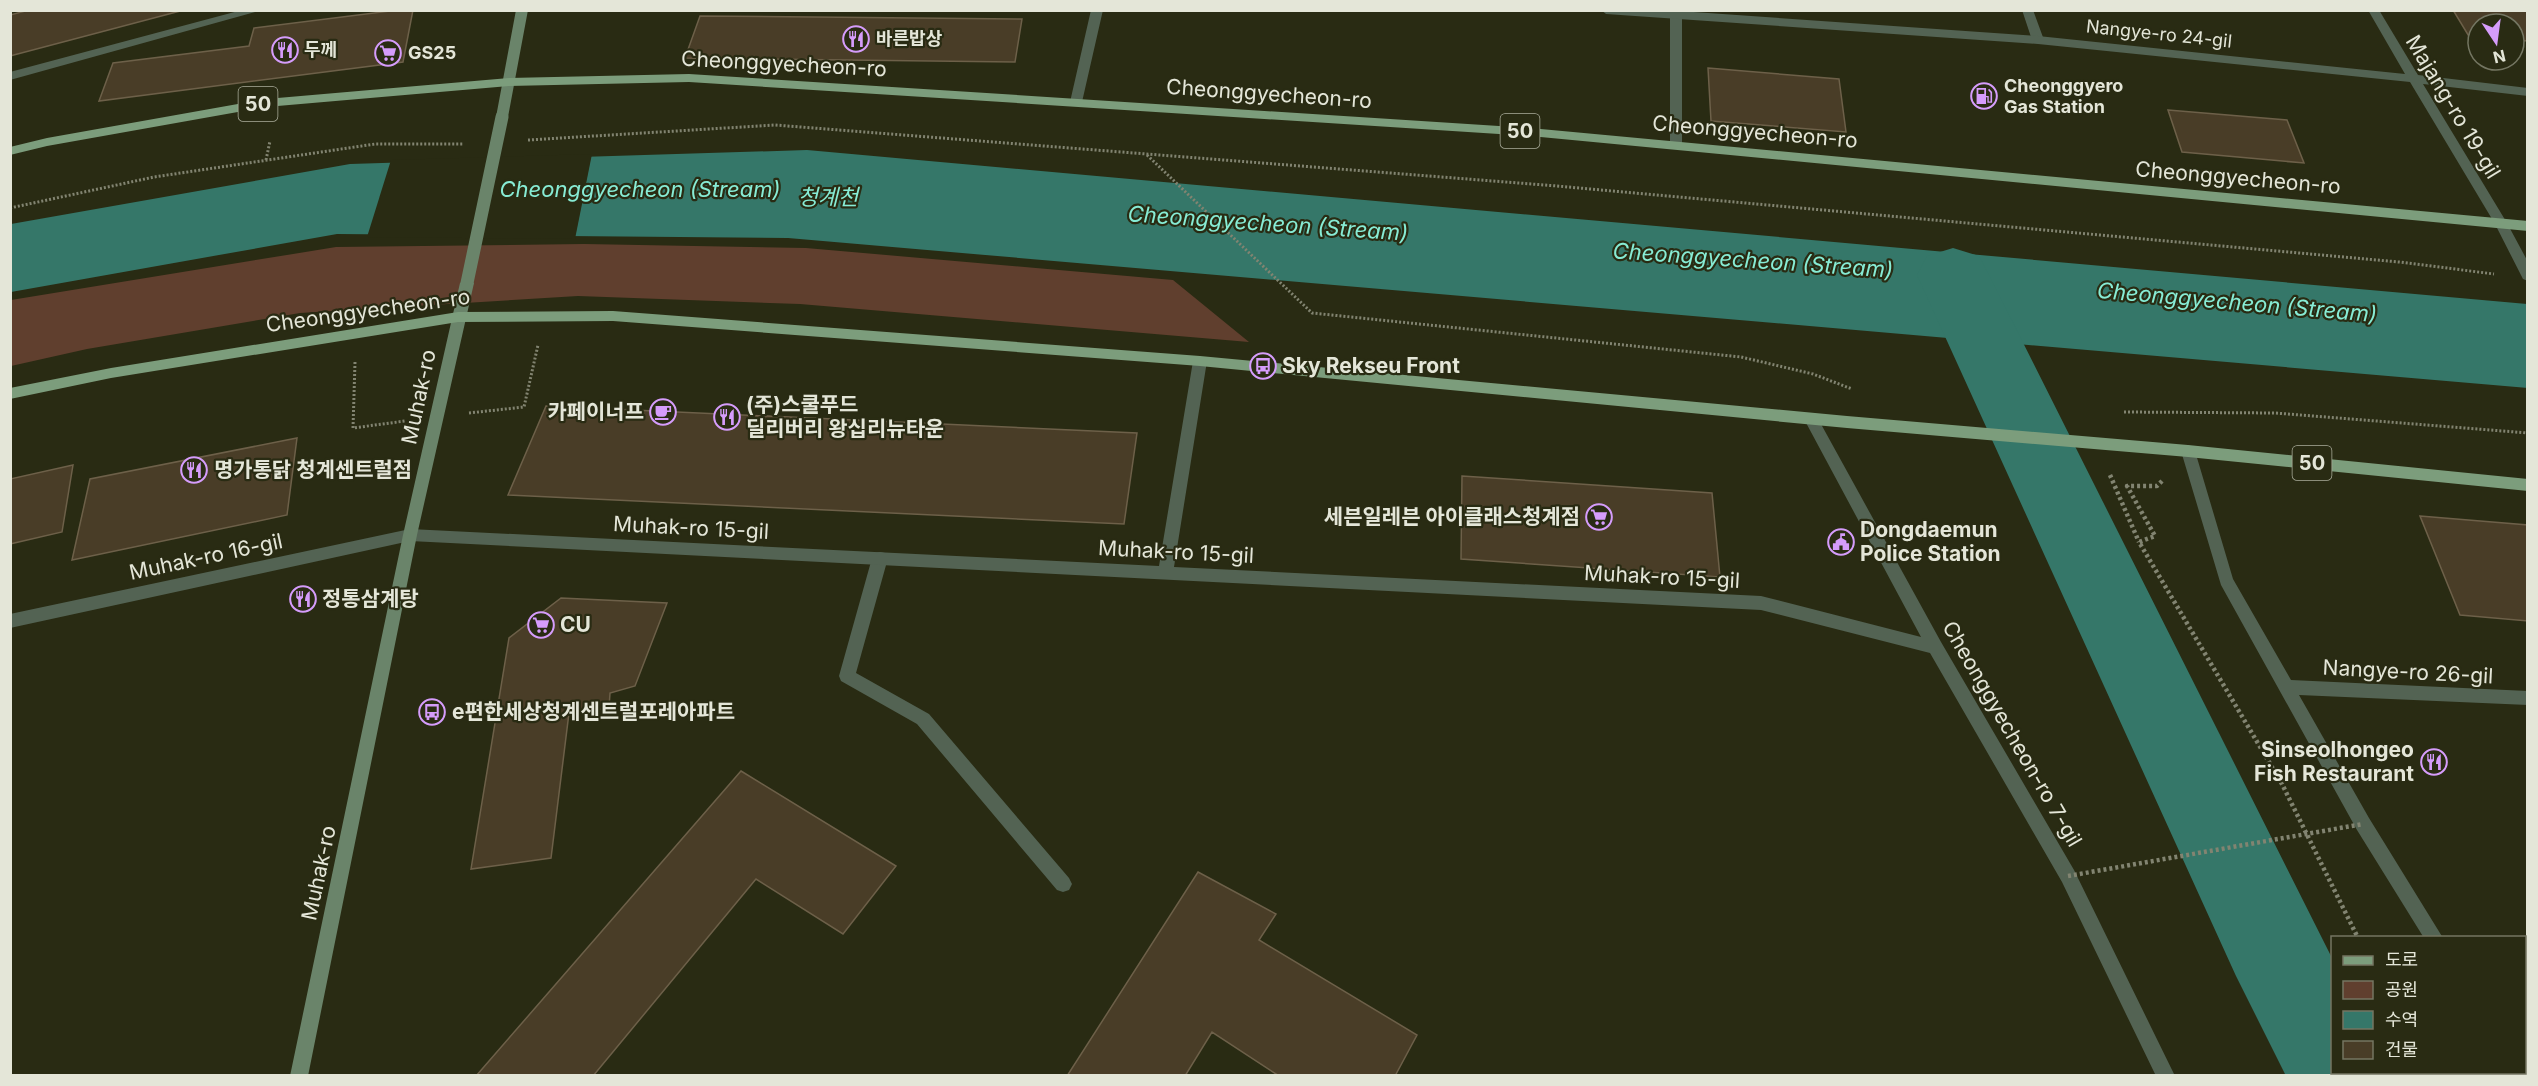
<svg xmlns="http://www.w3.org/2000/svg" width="2538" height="1086" font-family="Inter,'Noto Sans KR',sans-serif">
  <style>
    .green { fill: #603f2e }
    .water { fill: #357769 }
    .pier { fill: #292b13 }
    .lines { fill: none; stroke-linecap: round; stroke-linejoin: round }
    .river { fill: #357769; fill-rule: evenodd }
    .building { fill: #493d27; stroke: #6d6049; stroke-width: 1.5 }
    .path-far1 { stroke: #828471; stroke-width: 3; stroke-dasharray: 2 2; stroke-linecap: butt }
    .path { stroke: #828471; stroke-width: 4.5; stroke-dasharray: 3 3; stroke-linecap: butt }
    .lane { fill: #536353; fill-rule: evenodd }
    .street { fill: #536353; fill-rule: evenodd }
    .secondary { fill: #6a846a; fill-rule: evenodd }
    .primary { fill: #7c9d7c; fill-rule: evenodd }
    .path-bridge { stroke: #828471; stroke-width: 4.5; stroke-dasharray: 3 3; stroke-linecap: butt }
    .secondary-bridge { stroke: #6a846a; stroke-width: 13 }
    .labels { text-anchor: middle; stroke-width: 4.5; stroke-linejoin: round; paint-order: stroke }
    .far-street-label { font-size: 18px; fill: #e4e6d8; stroke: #292b13 }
    .far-poi-label { font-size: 18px; font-weight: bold; fill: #e4e6d8; stroke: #292b13; text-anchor: start }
    .shield { fill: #292b13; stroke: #acae9d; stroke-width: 1.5 }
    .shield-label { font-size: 20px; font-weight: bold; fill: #e4e6d8 }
    .street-label { font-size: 21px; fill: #e4e6d8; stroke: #292b13 }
    .poi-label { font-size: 21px; font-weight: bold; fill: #e4e6d8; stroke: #292b13; text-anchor: start }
    .water-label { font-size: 22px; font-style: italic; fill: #87ecd5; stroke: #292b13 }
  </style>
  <rect width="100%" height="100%" fill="#292b13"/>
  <!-- green -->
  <path class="green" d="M 584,244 L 806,248 L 1173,280 L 1249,342 L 800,304 L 578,296 L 300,313 L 87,349 L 11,366 L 11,300 L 336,247 Z"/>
  <!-- water -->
  <path class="water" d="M 807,150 L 2527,304 L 2528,388 L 788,238 L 337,234 L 11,292 L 11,224 L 350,164 Z"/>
  <!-- pier -->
  <path class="pier" d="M 592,154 L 575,239 L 367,237 L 391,160 Z"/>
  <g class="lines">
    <!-- river -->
    <path class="river" d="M 1953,248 L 1979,256 L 1989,275 L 2332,958 L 2332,1072 L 2378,1072 L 2377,1076 L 2286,1076 L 2236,976 L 1917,275 L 1927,256 Z"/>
  </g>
  <!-- building -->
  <path class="building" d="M 29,10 L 184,10 L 10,56 L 10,15 Z
    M 398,10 L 413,10 L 403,62 L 99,101 L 113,63 L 249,46 L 254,28 Z
    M 2453,10 L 2528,10 L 2528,41 L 2514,40 L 2514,24 L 2478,24 L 2478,39 L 2470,38 Z
    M 700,16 L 1022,19 L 1015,62 L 685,58 Z
    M 1708,68 L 1839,79 L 1846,132 L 1711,121 Z
    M 2168,110 L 2287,120 L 2304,163 L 2182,152 Z
    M 546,406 L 1137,433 L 1124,524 L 508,495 Z
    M 297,438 L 287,515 L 72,560 L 90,479 Z
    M 73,465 L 62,532 L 10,544 L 10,479 Z
    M 1462,476 L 1712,493 L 1720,577 L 1461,559 Z
    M 2420,516 L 2528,525 L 2528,621 L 2460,615 Z
    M 561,598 L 667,603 L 635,686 L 610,693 L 609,708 L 569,713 L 551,858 L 471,869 L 509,638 Z
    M 741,771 L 896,866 L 843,934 L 756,879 L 593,1076 L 476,1076 Z
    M 1198,872 L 1276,914 L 1259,940 L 1417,1035 L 1395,1076 L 1279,1076 L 1212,1032 L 1185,1076 L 1067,1076 Z"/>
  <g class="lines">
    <!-- path-far1 -->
    <path class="path-far1" d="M 528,140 L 775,125 L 1557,186 L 2399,262 L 2494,274
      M 1147,155 L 1312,313 L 1741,357 L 1813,374 L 1852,389
      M 266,160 L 270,141
      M 10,208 L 154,177 L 375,144 L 464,144
      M 355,362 L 353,428 L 405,421
      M 2124,412 L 2275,413 L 2528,433
      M 469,413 L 524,407 L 538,345"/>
    <!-- path -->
    <path class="path" d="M 2110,475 L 2139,542
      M 2162,481 L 2157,486 L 2127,486 L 2155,536 L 2139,542 L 2282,784 L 2358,938
      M 2432,1072 L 2434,1076"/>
    <!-- lane -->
    <path class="lane" d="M 1091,10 L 1103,10 L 1082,102 L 1076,106 L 1070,102 Z
      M 2022,10 L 2033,10 L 2044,40 L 2042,43 L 2034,43 L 2032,40 Z
      M 1676,11 L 1682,15 L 1682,145 L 1676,149 L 1670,145 L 1670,15 Z
      M 880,552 L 885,553 L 888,558 L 856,673 L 929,714 L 1069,878 L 1072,884 L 1069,890 L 1063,892 L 1057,890 L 917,724 L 841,681 L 839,676 L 872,558 L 875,553 Z"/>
    <!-- street -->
    <path class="street" d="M 242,10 L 262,10 L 10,80 L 10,72 Z
      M 1601,10 L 1665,10 L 2038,36 L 2405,74 L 2368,10 L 2379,10 L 2418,75 L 2528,88 L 2528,96 L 2423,84 L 2507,223 L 2528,262 L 2528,281 L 2523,279 L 2495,224 L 2410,82 L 2038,44 L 1606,14 Z
      M 1200,356 L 1207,361 L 1174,567 L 1761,596 L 1921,637 L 1804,419 L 1806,415 L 1816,415 L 1941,642 L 2074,870 L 2175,1076 L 2156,1076 L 2062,882 L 1930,653 L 1761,610 L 410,541 L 10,628 L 10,614 L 410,529 L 1159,566 L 1193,361 Z
      M 2188,445 L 2193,447 L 2195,451 L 2233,579 L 2291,680 L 2528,691 L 2528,705 L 2299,695 L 2369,818 L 2443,938 L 2424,938 L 2357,830 L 2221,585 L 2181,451 L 2183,447 Z
      M 2524,1065 L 2528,1076 L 2510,1076 L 2509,1072 L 2524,1072 Z"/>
    <!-- secondary -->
    <path class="secondary" d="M 516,10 L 528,10 L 508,117 L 502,121 L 496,117 Z
      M 467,278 L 474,283 L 417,535 L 308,1076 L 290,1076 L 403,535 L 460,283 Z"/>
    <!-- primary -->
    <path class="primary" d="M 689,74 L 1530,128 L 2528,221 L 2528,231 L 1530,136 L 689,82 L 509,86 L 266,107 L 47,146 L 10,155 L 10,147 L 47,138 L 266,99 L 509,78 Z
      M 613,311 L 1200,356 L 1847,416 L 2188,445 L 2528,479 L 2528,491 L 2188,457 L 1847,428 L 1200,366 L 613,321 L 458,322 L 111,378 L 10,399 L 10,388 L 111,368 L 458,312 Z"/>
    <!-- path-bridge -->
    <path class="path-bridge" d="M 2068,876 L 2363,824"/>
    <!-- secondary-bridge -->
    <path class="secondary-bridge" d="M 467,283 L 502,117"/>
  </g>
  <!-- icons -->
  <defs>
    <g id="restaurant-ring" transform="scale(1.35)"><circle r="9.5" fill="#292b13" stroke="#d59cfb" stroke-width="1.5"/><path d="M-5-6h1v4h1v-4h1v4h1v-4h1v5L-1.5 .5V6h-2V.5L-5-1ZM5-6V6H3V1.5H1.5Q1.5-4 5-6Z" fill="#d59cfb"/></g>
    <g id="supermarket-ring" transform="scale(1.35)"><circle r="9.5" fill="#292b13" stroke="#d59cfb" stroke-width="1.5"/><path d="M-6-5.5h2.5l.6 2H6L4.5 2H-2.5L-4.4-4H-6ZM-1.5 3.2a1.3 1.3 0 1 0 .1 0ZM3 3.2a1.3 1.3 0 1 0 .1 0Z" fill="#d59cfb"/></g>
    <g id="fuel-ring" transform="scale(1.35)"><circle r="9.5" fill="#292b13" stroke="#d59cfb" stroke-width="1.5"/><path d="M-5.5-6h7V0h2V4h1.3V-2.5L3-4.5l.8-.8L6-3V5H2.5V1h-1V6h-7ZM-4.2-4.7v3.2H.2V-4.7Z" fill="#d59cfb"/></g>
    <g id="bus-ring" transform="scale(1.35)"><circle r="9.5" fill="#292b13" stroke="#d59cfb" stroke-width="1.5"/><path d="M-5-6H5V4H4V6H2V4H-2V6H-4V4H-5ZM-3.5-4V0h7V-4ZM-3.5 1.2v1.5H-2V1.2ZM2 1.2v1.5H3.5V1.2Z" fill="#d59cfb"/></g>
    <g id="cafe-ring" transform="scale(1.35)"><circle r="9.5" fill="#292b13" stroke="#d59cfb" stroke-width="1.5"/><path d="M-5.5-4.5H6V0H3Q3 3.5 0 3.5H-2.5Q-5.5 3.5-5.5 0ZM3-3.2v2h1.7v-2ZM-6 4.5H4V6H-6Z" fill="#d59cfb"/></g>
    <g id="civic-ring" transform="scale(1.35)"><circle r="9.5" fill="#292b13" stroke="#d59cfb" stroke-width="1.5"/><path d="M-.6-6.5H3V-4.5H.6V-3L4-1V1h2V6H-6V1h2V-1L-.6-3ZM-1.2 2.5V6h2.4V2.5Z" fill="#d59cfb"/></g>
  </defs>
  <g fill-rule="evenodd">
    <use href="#restaurant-ring" x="856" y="39"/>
    <use href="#restaurant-ring" x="285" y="50"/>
    <use href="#supermarket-ring" x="388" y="53"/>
    <use href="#fuel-ring" x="1984" y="96"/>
    <use href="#bus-ring" x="1263" y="366"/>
    <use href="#cafe-ring" x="663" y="412"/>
    <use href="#restaurant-ring" x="727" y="417"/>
    <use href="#restaurant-ring" x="194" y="470"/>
    <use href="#supermarket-ring" x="1599" y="517"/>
    <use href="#civic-ring" x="1841" y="542"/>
    <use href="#restaurant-ring" x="303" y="599"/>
    <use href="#supermarket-ring" x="541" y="625"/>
    <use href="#bus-ring" x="432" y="712"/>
    <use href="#restaurant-ring" x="2434" y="762"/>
  </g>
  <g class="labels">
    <!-- far-street labels -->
    <g class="far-street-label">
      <text transform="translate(2159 34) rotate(6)" y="6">Nangye-ro 24-gil</text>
    </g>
    <!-- far-poi labels -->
    <g class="far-poi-label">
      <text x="876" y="45">바른밥상</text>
      <text x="304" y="56">두께</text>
      <text x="408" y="59">GS25</text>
      <text x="2004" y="92">Cheonggyero<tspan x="2004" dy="21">Gas Station</tspan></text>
    </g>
    <!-- shield labels -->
    <g class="shield">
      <rect x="238.5" y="87" width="39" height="34" rx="4.5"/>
      <rect x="1500.5" y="114" width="39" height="34" rx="4.5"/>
      <rect x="2292.5" y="446" width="39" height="34" rx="4.5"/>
    </g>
    <g class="shield-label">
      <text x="258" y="111">50</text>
      <text x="1520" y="138">50</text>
      <text x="2312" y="470">50</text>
    </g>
    <!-- street labels -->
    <g class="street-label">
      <text transform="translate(784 64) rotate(3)" y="7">Cheonggyecheon-ro</text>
      <text transform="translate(1269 94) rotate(4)" y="7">Cheonggyecheon-ro</text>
      <text transform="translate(2453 107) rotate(59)" y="7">Majang-ro 19-gil</text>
      <text transform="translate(1755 132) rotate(5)" y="7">Cheonggyecheon-ro</text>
      <text transform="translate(2238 178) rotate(5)" y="7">Cheonggyecheon-ro</text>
      <text transform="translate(368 311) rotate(-8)" y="7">Cheonggyecheon-ro</text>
      <text transform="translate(419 397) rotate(-78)" y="7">Muhak-ro</text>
      <text transform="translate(691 528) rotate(3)" y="7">Muhak-ro 15-gil</text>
      <text transform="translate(1176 552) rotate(3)" y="7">Muhak-ro 15-gil</text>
      <text transform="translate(206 557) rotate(-12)" y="7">Muhak-ro 16-gil</text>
      <text transform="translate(1662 577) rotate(3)" y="7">Muhak-ro 15-gil</text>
      <text transform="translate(2408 672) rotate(3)" y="7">Nangye-ro 26-gil</text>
      <text transform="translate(2012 734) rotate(60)" y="7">Cheonggyecheon-ro 7-gil</text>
      <text transform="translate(319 873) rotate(-78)" y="7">Muhak-ro</text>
    </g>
    <!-- poi labels -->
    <g class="poi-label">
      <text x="1282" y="373">Sky Rekseu Front</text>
      <text x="746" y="412">(주)스쿨푸드<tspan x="746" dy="24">딜리버리 왕십리뉴타운</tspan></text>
      <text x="644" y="419" text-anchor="end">카페이너프</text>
      <text x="214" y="477">명가통닭 청계센트럴점</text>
      <text x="1580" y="524" text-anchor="end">세븐일레븐 아이클래스청계점</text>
      <text x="1860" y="537">Dongdaemun<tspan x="1860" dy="24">Police Station</tspan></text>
      <text x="322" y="606">정통삼계탕</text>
      <text x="560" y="632">CU</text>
      <text x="452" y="719">e편한세상청계센트럴포레아파트</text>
      <text x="2414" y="757" text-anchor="end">Sinseolhongeo<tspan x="2414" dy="24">Fish Restaurant</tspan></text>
    </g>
    <!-- water labels -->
    <g class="water-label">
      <text x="640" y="197">Cheonggyecheon (Stream)</text>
      <text x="828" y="205">청계천</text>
      <text transform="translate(1268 223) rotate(4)" y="8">Cheonggyecheon (Stream)</text>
      <text transform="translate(1753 260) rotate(4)" y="8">Cheonggyecheon (Stream)</text>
      <text transform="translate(2237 302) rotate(5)" y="8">Cheonggyecheon (Stream)</text>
    </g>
  </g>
  <!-- border -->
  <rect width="2538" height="1086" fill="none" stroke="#e4e6d8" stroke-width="24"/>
  <!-- legend -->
  <rect x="2331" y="936" width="195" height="138" fill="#292b13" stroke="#747662" stroke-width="1.5"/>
  <rect x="2343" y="956" width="30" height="9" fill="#7c9d7c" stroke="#747662" stroke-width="1.5"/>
  <text x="2385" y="966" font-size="18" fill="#e4e6d8">도로</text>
  <rect x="2343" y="981" width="30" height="18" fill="#603f2e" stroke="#747662" stroke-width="1.5"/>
  <text x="2385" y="996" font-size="18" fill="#e4e6d8">공원</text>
  <rect x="2343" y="1011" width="30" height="18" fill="#357769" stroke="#747662" stroke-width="1.5"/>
  <text x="2385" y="1026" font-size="18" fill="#e4e6d8">수역</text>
  <rect x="2343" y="1041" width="30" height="18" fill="#493d27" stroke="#747662" stroke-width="1.5"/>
  <text x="2385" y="1056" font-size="18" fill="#e4e6d8">건물</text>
  <!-- north arrow -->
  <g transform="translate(2496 42) rotate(167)"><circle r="28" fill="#292b13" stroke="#747662" stroke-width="1.5"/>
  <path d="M0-4.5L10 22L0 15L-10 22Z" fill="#d59cfb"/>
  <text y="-9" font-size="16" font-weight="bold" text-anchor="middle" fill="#e4e6d8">N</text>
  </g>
</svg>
